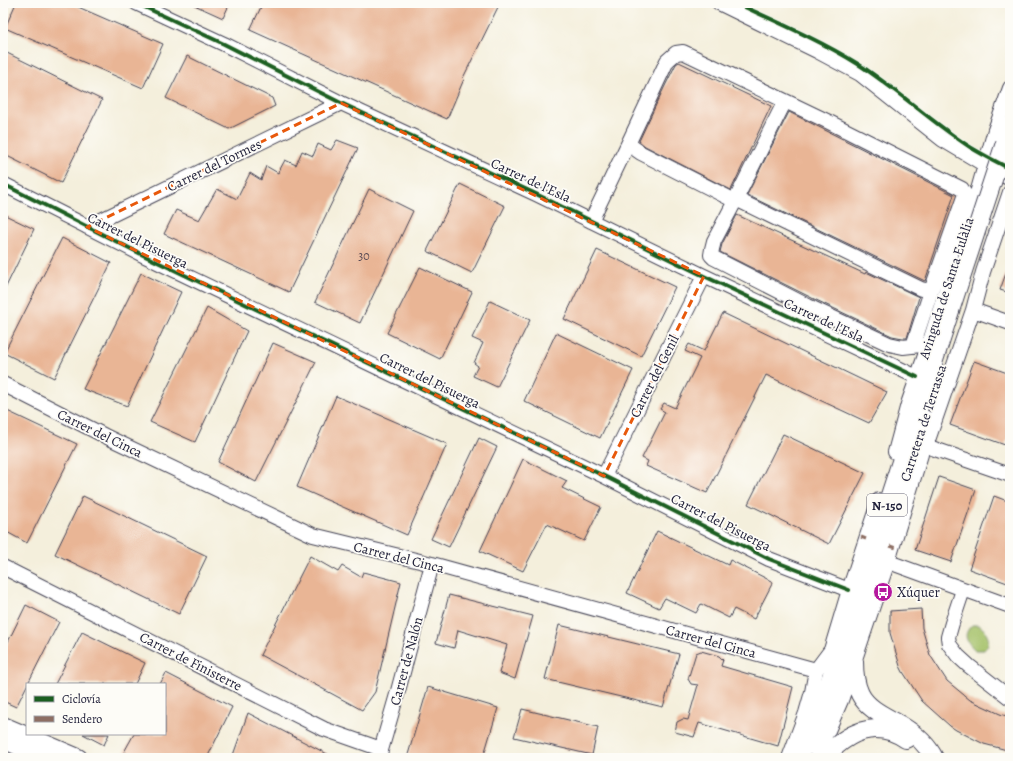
<svg xmlns="http://www.w3.org/2000/svg" width="1013" height="761" font-family="Alegreya,serif">
  <style>
    .green { fill: #a4c168; stroke: #637252 }
    .building { fill: #e9b595 }
    .lines { fill: none; stroke-linecap: round; stroke-linejoin: round }
    .minor-casing { stroke: #424153; stroke-width: 16 }
    .major-casing { stroke: #424153; stroke-width: 20 }
    .minor { stroke: #fff; stroke-width: 14 }
    .major { stroke: #fff; stroke-width: 18 }
    .major-bridge-casing { stroke: #424153; stroke-width: 20; stroke-linecap: butt }
    .major-bridge { stroke: #fff; stroke-width: 18 }
    .quiet { stroke: #8d6e63; stroke-width: 3; stroke-dasharray: 6 3; stroke-linecap: butt }
    .cycleway-casing { stroke: #fdfcf7; stroke-width: 6 }
    .cycleway { stroke: #1b5e20; stroke-width: 4 }
    .marked { fill: none; stroke: #e8590c; stroke-width: 3; stroke-dasharray: 8 5; stroke-linejoin: round }
    .labels { text-anchor: middle; stroke-width: 3.5; stroke-linejoin: round; paint-order: stroke }
    .number-label { font-size: 12px; fill: #544752 }
    .shield { fill: #fdfcf7; stroke: #646373; stroke-width: 1 }
    .shield-label { font-size: 13px; font-weight: bold; fill: #22223b }
    .street-label { font-size: 14px; fill: #22223b; stroke: #fdfcf7 }
    .poi-label { font-size: 14px; fill: #22223b; stroke: #fdfcf7; text-anchor: start }
  </style>
  <rect width="100%" height="100%" fill="#fdfcf7"/>
  <filter id="ink" filterUnits="userSpaceOnUse"><feTurbulence type="fractalNoise" baseFrequency=".025" numOctaves="2"/><feDisplacementMap in="SourceGraphic" scale="8" xChannelSelector="R" yChannelSelector="G"/><feConvolveMatrix kernelMatrix="1 2 1 2 8 2 1 2 1" color-interpolation-filters="sRGB"/></filter>
  <filter id="wash" filterUnits="userSpaceOnUse"><feTurbulence type="fractalNoise" baseFrequency=".012" numOctaves="4" result="noise"/><feDisplacementMap in="SourceGraphic" scale="16" xChannelSelector="R" yChannelSelector="G"/><feGaussianBlur stdDeviation="0.9" result="paint"/><feColorMatrix in="noise" values="0 0 0 0 0 0 0 0 0 0 0 0 0 0 0 0 0 1.4 0 .05"/><feComposite in="paint" operator="in"/></filter>
  <g filter="url(#wash)">
    <rect width="100%" height="100%" fill="#f4efdc"/>
    <!-- green -->
    <path class="green" d="M 972,625 L 979,625 C 987,631 993,641 984,650 L 975,650 C 966,641 962,635 972,625 Z"/>
    <g id="blocks">
      <!-- building -->
      <path class="building" d="M 16,3 L 69,3 L 163,44 L 143,88 L 5,28 Z
        M 190,3 L 230,3 L 223,18 Z
        M 263,3 L 500,3 L 463,78 L 464,79 L 447,119 L 250,30 Z
        M 3,51 L 102,100 L 61,183 L 3,154 Z
        M 187,56 L 272,98 L 275,106 L 229,129 L 166,98 Z
        M 679,62 L 771,106 L 731,190 L 645,146 L 639,141 L 661,94 L 676,64 Z
        M 789,112 L 954,195 L 925,281 L 747,195 Z
        M 337,140 L 358,148 L 289,292 L 164,234 L 176,210 L 199,220 L 217,189 L 237,199 L 250,173 L 261,180 L 266,166 L 278,173 L 285,160 L 296,165 L 302,151 L 313,156 L 318,144 L 331,150 Z
        M 460,184 L 505,206 L 472,273 L 427,251 Z
        M 369,189 L 413,211 L 360,323 L 315,302 Z
        M 3,214 L 34,229 L 3,293 Z
        M 737,215 L 865,274 L 866,272 L 919,297 L 907,338 L 903,338 L 892,336 L 812,298 L 720,252 L 722,244 Z
        M 62,238 L 111,263 L 54,378 L 4,353 Z
        M 597,250 L 675,287 L 641,356 L 564,319 Z
        M 1009,265 L 1010,265 L 1010,293 L 1000,290 Z
        M 420,267 L 472,292 L 440,359 L 387,333 Z
        M 141,273 L 181,292 L 127,406 L 83,389 Z
        M 490,301 L 530,320 L 497,387 L 473,376 L 478,366 L 474,363 L 483,343 L 472,338 Z
        M 207,308 L 247,331 L 195,442 L 150,422 Z
        M 723,313 L 887,392 L 869,423 L 766,375 L 707,493 L 646,466 L 648,461 L 642,458 L 665,412 L 660,409 L 664,403 L 675,408 L 700,358 L 685,351 L 689,344 L 704,351 Z
        M 556,333 L 633,370 L 600,438 L 524,401 Z
        M 273,343 L 316,362 L 256,482 L 218,462 Z
        M 974,361 L 1010,374 L 1010,431 L 1005,445 L 950,425 Z
        M 336,396 L 447,444 L 407,535 L 297,487 Z
        M 3,409 L 77,444 L 27,543 L 3,530 Z
        M 783,434 L 865,473 L 829,544 L 748,504 Z
        M 479,438 L 497,447 L 449,547 L 431,539 Z
        M 523,459 L 567,481 L 562,488 L 601,507 L 584,541 L 547,524 L 523,571 L 480,551 Z
        M 939,477 L 976,490 L 951,562 L 915,550 Z
        M 83,496 L 207,556 L 179,614 L 55,554 Z
        M 994,496 L 1010,502 L 1010,584 L 969,569 Z
        M 657,531 L 728,565 L 730,560 L 773,582 L 754,619 L 734,609 L 729,618 L 701,604 L 696,613 L 665,598 L 659,608 L 627,593 Z
        M 310,556 L 338,572 L 342,566 L 361,577 L 363,572 L 401,582 L 375,692 L 362,710 L 260,655 Z
        M 449,595 L 533,616 L 515,679 L 499,673 L 507,645 L 458,630 L 454,648 L 436,643 Z
        M 26,605 L 59,622 L 16,707 L 3,701 L 3,652 Z
        M 921,609 L 922,628 L 930,655 L 947,681 L 970,700 L 1000,714 L 1010,717 L 1010,740 L 1007,750 L 984,744 L 956,730 L 950,726 L 922,701 L 903,672 L 900,666 L 890,633 L 890,611 Z
        M 559,625 L 679,654 L 663,707 L 545,679 Z
        M 82,632 L 145,663 L 135,684 L 55,684 Z
        M 701,651 L 719,656 L 723,660 L 721,666 L 793,687 L 778,746 L 699,723 L 694,737 L 675,732 L 677,722 L 683,719 L 688,720 L 698,685 L 691,684 L 688,679 L 696,653 Z
        M 166,673 L 232,707 L 207,758 L 137,758 L 124,752 L 134,734 L 165,734 L 165,684 L 160,684 Z
        M 428,687 L 498,708 L 483,758 L 407,758 Z
        M 522,709 L 598,727 L 592,755 L 514,737 Z
        M 248,713 L 335,758 L 232,758 Z
        M 83,734 L 109,734 L 104,745 Z"/>
    </g>
  </g>
  <g filter="url(#ink)">
    <use href="#blocks" fill-opacity="0" stroke="#424153" stroke-width="1"/>
    <g class="lines">
      <!-- minor casing -->
      <g class="minor-casing">
        <path id="minor" d="M 136,3 L 224,44 L 341,103 L 536,194 L 704,276 L 917,377
          M 719,3 L 817,51 L 860,74 L 943,140 L 985,165 L 1010,179
          M 785,101 L 735,201 L 641,153 L 631,146 L 629,142 L 667,61 L 676,53 L 683,52 L 829,122 L 962,189 L 965,194 L 931,291 L 921,289 L 740,201 L 735,201 L 714,241 L 712,249 L 711,255 L 714,258 L 808,306 L 889,344 L 903,347 L 929,344
          M 3,184 L 145,256 L 604,476 L 769,559 L 849,590
          M 591,221 L 629,142
          M 87,227 L 341,103
          M 973,310 L 1010,323
          M 913,346 L 931,291
          M 3,384 L 105,436 L 313,535 L 432,564 L 816,670
          M 926,446 L 973,310 L 983,272 L 1010,192
          M 926,446 L 1010,475
          M 895,452 L 908,404 L 929,344 L 976,197 L 995,130 L 1010,88
          M 604,476 L 704,276
          M 886,561 L 1010,606
          M 3,567 L 324,729 L 381,749
          M 963,590 L 952,623 L 948,637 L 949,644 L 958,656 L 969,666 L 1010,698
          M 379,757 L 398,691 L 432,564
          M 789,758 L 806,713 L 812,692 L 816,670 L 831,650 L 849,590 L 879,500"/>
      </g>
      <!-- major casing -->
      <g class="major-casing">
        <path id="major" d="M 1005,143 L 1010,126
          M 854,661 C 854,673 855,684 860,694 C 868,710 887,717 902,726 C 915,734 927,744 934,758
          M 3,726 L 78,758
          M 3,739 L 46,758
          M 815,747 L 826,730 L 839,700 L 886,561 L 919,454 L 924,419
          M 799,758 L 809,732 L 820,711 L 961,277
          M 824,758 C 846,733 875,718 906,739"/>
      </g>
      <!-- minor -->
      <use href="#minor" class="minor"/>
      <!-- major -->
      <use href="#major" class="major"/>
      <!-- major-bridge casing -->
      <g class="major-bridge-casing">
        <path id="major-bridge" d="M 961,277 L 1005,143"/>
      </g>
      <!-- major-bridge -->
      <use href="#major-bridge" class="major-bridge"/>
      <!-- quiet -->
      <path class="quiet" d="M 861,537 L 866,539
        M 890,546 L 896,548"/>
      <!-- cycleway casing -->
      <g class="cycleway-casing">
        <path id="cycleway" d="M 136,3 L 224,44 L 341,103 L 536,194 L 704,276 L 917,377
          M 736,3 C 777,22 819,40 858,64 C 897,89 931,122 970,147 C 983,155 997,162 1010,169
          M 3,184 L 145,256 L 604,476 L 769,559 L 849,590"/>
      </g>
      <!-- cycleway -->
      <use href="#cycleway" class="cycleway"/>
    </g>
  </g>
  <!-- marked area -->
  <path class="marked" d="M 341,103 L 704,276 L 604,476 L 87,227 Z"/>
  <!-- icons -->
  <defs>
    <g id="bus-disc" transform="scale(1)"><circle r="9.5" fill="#b5179e" stroke="#fdfcf7"/><path d="M-5-6H5V4H4V6H2V4H-2V6H-4V4H-5ZM-3.5-4V0h7V-4ZM-3.5 1.2v1.5H-2V1.2ZM2 1.2v1.5H3.5V1.2Z" fill="#fff"/></g>
  </defs>
  <g fill-rule="evenodd">
    <use href="#bus-disc" x="883" y="592"/>
  </g>
  <g class="labels">
    <!-- number labels -->
    <g class="number-label">
      <text x="364" y="260">30</text>
    </g>
    <!-- shield labels -->
    <rect class="shield" x="867" y="494" width="40" height="22" rx="3"/>
    <g class="shield-label">
      <text x="887" y="510">N-150</text>
    </g>
    <!-- street labels -->
    <g class="street-label">
      <text transform="translate(214 165) rotate(-26)" y="5">Carrer del Tormes</text>
      <text transform="translate(531 180) rotate(25)" y="5">Carrer de l'Esla</text>
      <text transform="translate(138 240) rotate(26)" y="5">Carrer del Pisuerga</text>
      <text transform="translate(946 288) rotate(-72)" y="5">Avinguda de Santa Eulàlia</text>
      <text transform="translate(824 320) rotate(25)" y="5">Carrer de l'Esla</text>
      <text transform="translate(654 376) rotate(-63)" y="5">Carrer del Genil</text>
      <text transform="translate(430 380) rotate(26)" y="5">Carrer del Pisuerga</text>
      <text transform="translate(923 423) rotate(-72)" y="5">Carretera de Terrassa</text>
      <text transform="translate(100 433) rotate(26)" y="5">Carrer del Cinca</text>
      <text transform="translate(721 522) rotate(27)" y="5">Carrer del Pisuerga</text>
      <text transform="translate(399 557) rotate(14)" y="5">Carrer del Cinca</text>
      <text transform="translate(711 641) rotate(15)" y="5">Carrer del Cinca</text>
      <text transform="translate(191 661) rotate(27)" y="5">Carrer de Finisterre</text>
      <text transform="translate(406 661) rotate(-75)" y="5">Carrer de Nalón</text>
    </g>
    <!-- poi labels -->
    <g class="poi-label">
      <text x="897" y="597">Xúquer</text>
    </g>
  </g>
  <!-- margin -->
  <rect width="1013" height="761" fill="none" stroke="#fdfcf7" stroke-width="16"/>
  <!-- legend -->
  <rect x="26" y="683" width="140" height="52" fill="#fdfcf7" stroke="#a5a5ac"/>
  <rect x="34" y="696" width="20" height="6" fill="#1b5e20" stroke="#a5a5ac"/>
  <text x="62" y="703" font-size="12" fill="#22223b">Ciclovía</text>
  <rect x="34" y="716" width="20" height="6" fill="#8d6e63" stroke="#a5a5ac"/>
  <text x="62" y="723" font-size="12" fill="#22223b">Sendero</text>
</svg>
